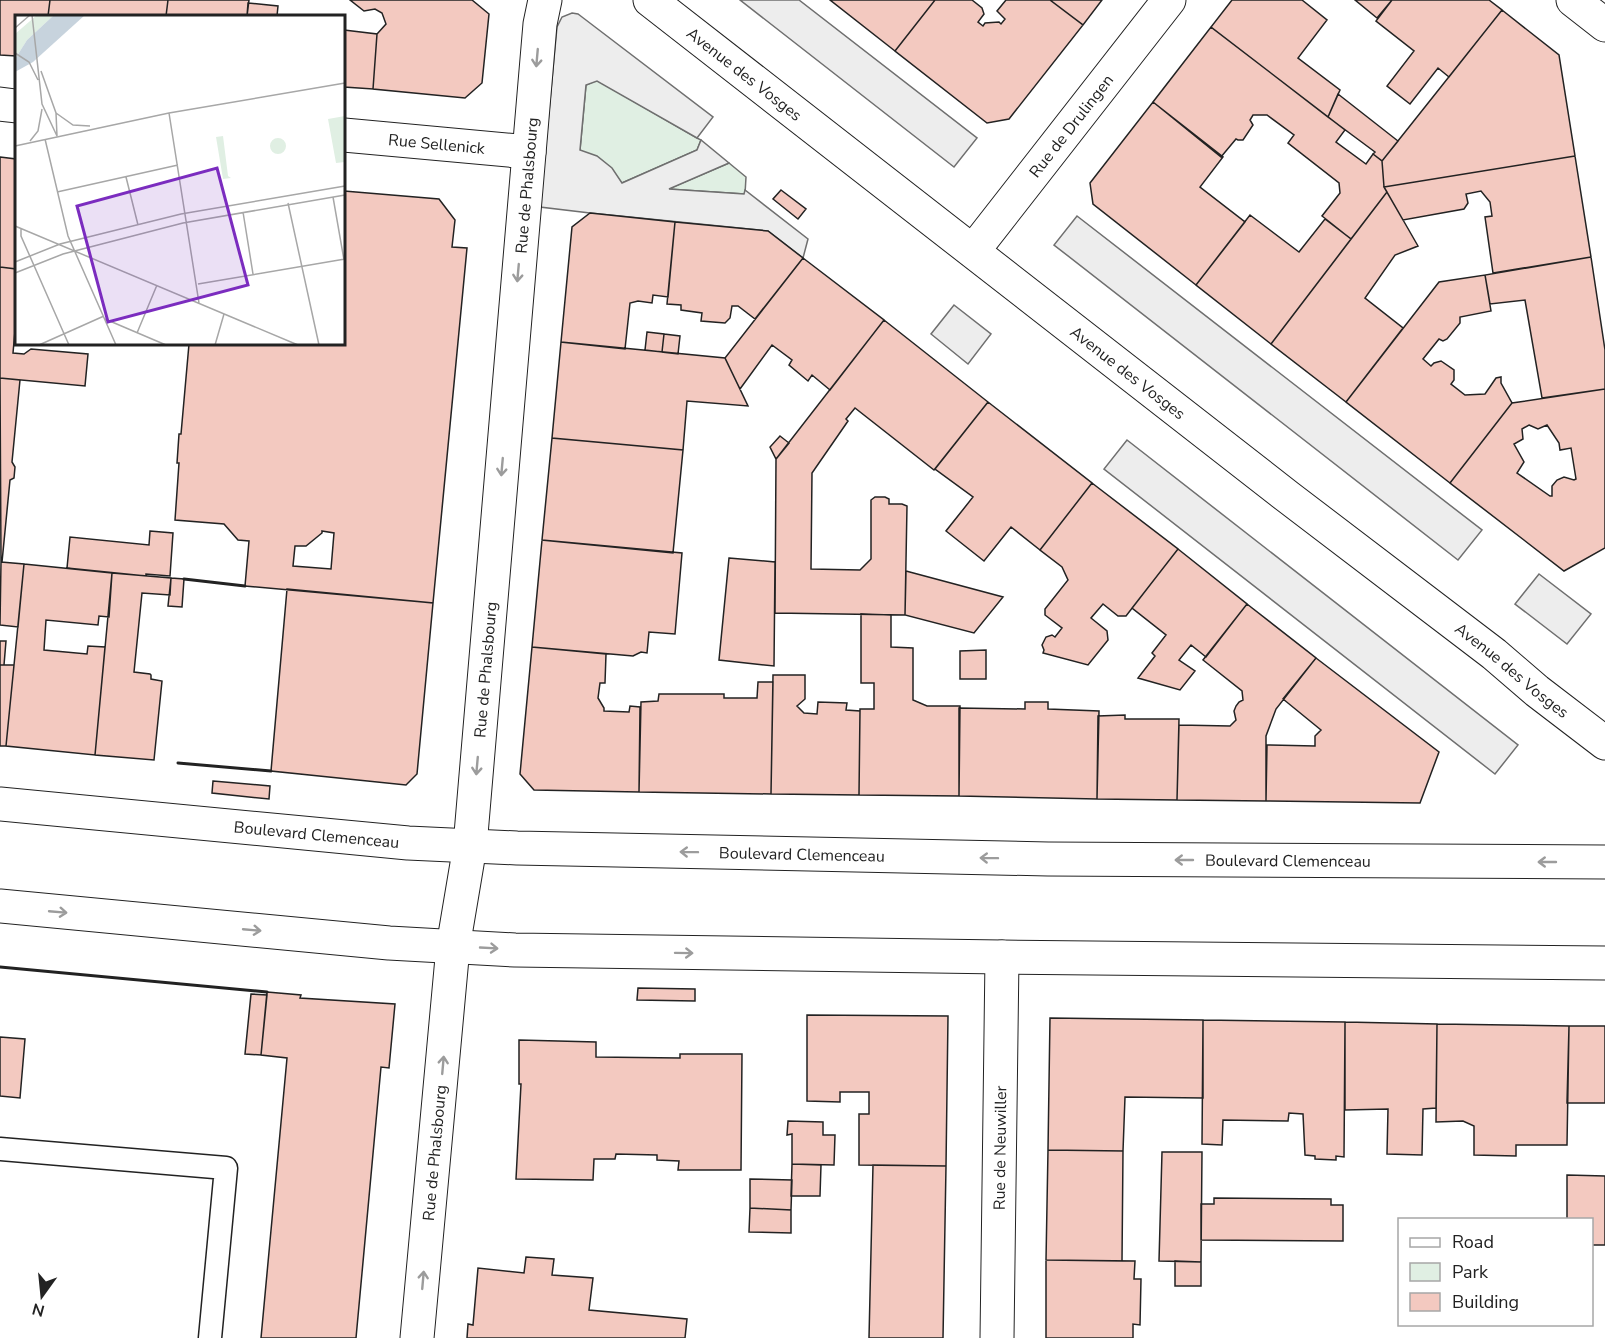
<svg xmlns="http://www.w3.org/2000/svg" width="1605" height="1338" font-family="'Nunito Sans',sans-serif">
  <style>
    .green { fill: #e0efe3; stroke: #6f6f6f; stroke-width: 1.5 }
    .parking { fill: #ededed; stroke: #6f6f6f; stroke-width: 1.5 }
    .building { fill: #f3c9c0; stroke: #222; stroke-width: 1.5; fill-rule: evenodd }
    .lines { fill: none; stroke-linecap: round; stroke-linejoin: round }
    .lane-casing { stroke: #222; stroke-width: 25 }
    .street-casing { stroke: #222; stroke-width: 35 }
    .secondary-casing { stroke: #222; stroke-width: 35 }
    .primary-casing { stroke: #222; stroke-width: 35 }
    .lane { stroke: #fff; stroke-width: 22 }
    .street { stroke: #fff; stroke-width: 33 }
    .secondary { stroke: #fff; stroke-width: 33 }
    .primary { stroke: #fff; stroke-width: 33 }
    .wall { stroke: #222; stroke-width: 3 }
    .oneway { stroke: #9c9c9c }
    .labels { text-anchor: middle; stroke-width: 4.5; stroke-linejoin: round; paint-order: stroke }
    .street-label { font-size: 16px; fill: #222; stroke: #fff }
    .inset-road { fill: none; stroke: #a7a7a7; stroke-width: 1.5 }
    .view { fill: #7b2cbf; fill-opacity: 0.15; stroke: #7b2cbf; stroke-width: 3 }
    .inset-edge { fill: none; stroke: #222; stroke-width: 3 }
  </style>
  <rect width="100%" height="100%" fill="#fff"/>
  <!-- green -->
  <path class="green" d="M 597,80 L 697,138 L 701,140 L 697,150 L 622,183 L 580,150 L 586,85 Z
    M 729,163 L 746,177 L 745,194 L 668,189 Z"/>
  <!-- parking -->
  <path class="parking" d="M 740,0 L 799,0 L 977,138 L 954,167 Z
    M 572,13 L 578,14 L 582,17 L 713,117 L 697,138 L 597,81 L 586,85 L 580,150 L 597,156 L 612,168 L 622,183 L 697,150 L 701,140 L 729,163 L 669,189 L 744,194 L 745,190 L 808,239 L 803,258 L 768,231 L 590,213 L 540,207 L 557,27 L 562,17 Z
    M 1077,216 L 1482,530 L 1458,560 L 1054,245 Z
    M 954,305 L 991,334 L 968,364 L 931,334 Z
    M 1127,440 L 1518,745 L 1495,774 L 1104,469 Z
    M 1539,574 L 1591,614 L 1567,644 L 1515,604 Z"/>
  <!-- building -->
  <path class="building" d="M 0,0 L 50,0 L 48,16 L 16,16 L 16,56 L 0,55 Z
    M 50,0 L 168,0 L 166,16 L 48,16 Z
    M 168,0 L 249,0 L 247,16 L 166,16 Z
    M 350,0 L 472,0 L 489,14 L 482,83 L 465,98 L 373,89 L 377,34 L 386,24 L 382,13 L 375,9 L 364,11 Z
    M 830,0 L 935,0 L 895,51 Z
    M 935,0 L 972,0 L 982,8 L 984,14 L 978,22 L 983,26 L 985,23 L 999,22 L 1001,24 L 1005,19 L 997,11 L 1006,0 L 1050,0 L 1083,25 L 1009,119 L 987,123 L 895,51 Z
    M 1050,0 L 1102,0 L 1083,25 Z
    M 1232,0 L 1302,0 L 1327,20 L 1298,58 L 1340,90 L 1328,117 L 1211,27 Z
    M 1355,0 L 1392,0 L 1377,18 Z
    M 1392,0 L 1489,0 L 1502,10 L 1449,77 L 1438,68 L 1410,104 L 1387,86 L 1414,51 L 1376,21 Z
    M 248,3 L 278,6 L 277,16 L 247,16 Z
    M 1502,10 L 1559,55 L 1575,156 L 1384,187 L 1382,161 Z
    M 1211,27 L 1345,130 L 1336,142 L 1366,164 L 1373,154 L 1382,161 L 1384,187 L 1387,192 L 1351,239 L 1322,216 L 1340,193 L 1339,183 L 1288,143 L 1294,135 L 1267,115 L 1253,115 L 1250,120 L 1253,125 L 1243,140 L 1238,140 L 1236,139 L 1221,157 L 1153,102 Z
    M 344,30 L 377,34 L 373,89 L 344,87 Z
    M 1338,94 L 1398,141 L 1382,161 L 1373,154 L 1375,152 L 1328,117 Z
    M 1153,102 L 1223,157 L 1200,187 L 1245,222 L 1196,285 L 1093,204 L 1090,183 Z
    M 1575,156 L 1591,257 L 1493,273 L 1485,217 L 1492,216 L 1490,202 L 1481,191 L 1466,194 L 1468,203 L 1464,209 L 1403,220 L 1384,187 Z
    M 0,157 L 16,159 L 16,269 L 0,267 Z
    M 781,190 L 806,209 L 798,219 L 773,199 Z
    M 344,191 L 439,199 L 455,220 L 452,247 L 467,248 L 433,603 L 245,586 L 249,541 L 238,540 L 224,524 L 175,520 L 179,463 L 177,463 L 179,434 L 181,434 L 189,344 L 344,344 ZM 322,531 L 334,533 L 331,569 L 293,566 L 295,546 L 306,546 L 322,533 Z
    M 1387,192 L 1418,246 L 1395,255 L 1365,298 L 1403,328 L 1346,402 L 1271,344 Z
    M 590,213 L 675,222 L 668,297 L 653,295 L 652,303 L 638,301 L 630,303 L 625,349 L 561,342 L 572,227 Z
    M 1250,215 L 1299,252 L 1325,219 L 1351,239 L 1271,344 L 1196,285 Z
    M 675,222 L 768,231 L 803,258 L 755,319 L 738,306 L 732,306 L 730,318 L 725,323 L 701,321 L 702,313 L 681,310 L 681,305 L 667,304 Z
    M 1591,257 L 1605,350 L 1605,389 L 1542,398 L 1525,300 L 1490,304 L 1485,275 Z
    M 803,258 L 884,320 L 830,390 L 812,375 L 808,381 L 789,365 L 792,360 L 772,345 L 740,389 L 725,358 Z
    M 0,267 L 16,269 L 16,320 L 13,353 L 24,354 L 31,349 L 88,354 L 85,386 L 0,378 Z
    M 1485,275 L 1491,311 L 1460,317 L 1460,323 L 1447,339 L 1443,341 L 1439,339 L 1423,359 L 1431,366 L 1434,363 L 1441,361 L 1454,370 L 1454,380 L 1451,384 L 1465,395 L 1485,394 L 1496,378 L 1501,377 L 1501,383 L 1512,403 L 1450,483 L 1346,402 L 1439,282 Z
    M 884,320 L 988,402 L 934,470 L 855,408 L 846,419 L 848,421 L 812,473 L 811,569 L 860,570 L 871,559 L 871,500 L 875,497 L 885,497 L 889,499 L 889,504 L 902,504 L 907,506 L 905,615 L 775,613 L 776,459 Z
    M 647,332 L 664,334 L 662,352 L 645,350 Z
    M 664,334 L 680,336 L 678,354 L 662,352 Z
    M 561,342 L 725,358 L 748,406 L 687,401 L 683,450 L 552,438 Z
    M 0,378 L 20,380 L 12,462 L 15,467 L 14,478 L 10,480 L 2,562 L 1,562 Z
    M 1605,389 L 1605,548 L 1564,571 L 1450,483 L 1512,403 ZM 1529,425 L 1538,429 L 1547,425 L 1559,443 L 1560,450 L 1571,448 L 1576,479 L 1574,480 L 1564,477 L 1557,480 L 1552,486 L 1552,496 L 1550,496 L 1517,473 L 1524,462 L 1514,444 L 1523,439 L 1522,429 Z
    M 988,402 L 1092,483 L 1040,550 L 1011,527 L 984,561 L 946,531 L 973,497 L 935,469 Z
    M 780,436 L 789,443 L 776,459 L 770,447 Z
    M 552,438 L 683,450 L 673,553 L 542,540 Z
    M 1092,483 L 1178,549 L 1126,616 L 1118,616 L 1103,604 L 1091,618 L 1107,631 L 1108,640 L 1088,665 L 1043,653 L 1044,650 L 1042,645 L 1046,637 L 1052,635 L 1055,637 L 1062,628 L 1045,615 L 1045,609 L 1068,580 L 1062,567 L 1040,550 Z
    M 150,531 L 173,533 L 170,576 L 146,574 L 146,576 L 67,568 L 70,537 L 149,545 Z
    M 542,540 L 682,553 L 675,634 L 649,632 L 647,653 L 641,652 L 633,656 L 532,647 Z
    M 1178,549 L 1247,604 L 1206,657 L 1191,645 L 1179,660 L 1195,671 L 1180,690 L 1138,678 L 1155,656 L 1152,653 L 1166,635 L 1132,608 Z
    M 729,558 L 775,562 L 774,666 L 719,660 Z
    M 1,562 L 24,564 L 18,627 L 0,625 Z
    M 24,564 L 112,573 L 109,617 L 99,616 L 98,625 L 46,620 L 44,650 L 87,654 L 88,646 L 105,647 L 95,755 L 6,746 Z
    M 906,571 L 1003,597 L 974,633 L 905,615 Z
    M 112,573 L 171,578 L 170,595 L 142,593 L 134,672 L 150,674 L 151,675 L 151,679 L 162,681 L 154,760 L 95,755 Z
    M 171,578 L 184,579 L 182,607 L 168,606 Z
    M 287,589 L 433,603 L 417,774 L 406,785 L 271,771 Z
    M 1247,604 L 1316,658 L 1276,709 L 1266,736 L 1266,801 L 1177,800 L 1179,725 L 1230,726 L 1236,720 L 1234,711 L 1236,706 L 1239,702 L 1243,700 L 1242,691 L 1203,660 Z
    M 861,614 L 891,615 L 891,647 L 913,648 L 913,700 L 927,706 L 960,706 L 959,796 L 859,795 L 860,709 L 874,709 L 874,683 L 861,683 Z
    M 0,641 L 6,641 L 4,665 L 0,665 Z
    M 532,647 L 606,654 L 605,683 L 600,683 L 598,698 L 604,708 L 604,711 L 629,712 L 630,706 L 640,707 L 639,792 L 534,790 L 520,774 Z
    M 986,650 L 986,679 L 960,679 L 960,651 Z
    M 1316,658 L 1439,752 L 1420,803 L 1266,801 L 1267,745 L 1315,746 L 1315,736 L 1321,730 L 1283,699 Z
    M 0,665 L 14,665 L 6,746 L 0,746 Z
    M 773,675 L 805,675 L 805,699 L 797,706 L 804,713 L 817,714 L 818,702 L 847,703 L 846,710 L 860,711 L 859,795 L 771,794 Z
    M 758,682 L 773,682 L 771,794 L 639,792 L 641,702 L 658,701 L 659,694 L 724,694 L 724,698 L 757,698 Z
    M 1025,702 L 1048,702 L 1048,709 L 1099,711 L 1097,799 L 959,796 L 959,708 L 1025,709 Z
    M 1125,715 L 1125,719 L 1179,719 L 1177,800 L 1097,799 L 1098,716 Z
    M 213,781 L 270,786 L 269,799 L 212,793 Z
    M 638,988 L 695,989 L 695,1001 L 637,1000 Z
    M 267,992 L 301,995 L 300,998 L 395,1004 L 389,1068 L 381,1067 L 356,1338 L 261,1338 L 287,1058 L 261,1055 Z
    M 251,994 L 267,995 L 261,1055 L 245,1054 Z
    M 807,1015 L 948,1016 L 946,1166 L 859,1165 L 859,1114 L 869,1114 L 869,1092 L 840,1092 L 840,1102 L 807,1101 Z
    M 1050,1018 L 1203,1020 L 1203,1098 L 1125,1097 L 1123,1151 L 1048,1150 Z
    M 1203,1020 L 1345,1022 L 1344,1157 L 1336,1156 L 1336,1160 L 1315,1159 L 1315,1156 L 1305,1155 L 1303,1114 L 1289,1113 L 1288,1121 L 1223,1120 L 1222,1145 L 1202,1144 Z
    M 1345,1022 L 1437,1024 L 1436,1108 L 1423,1109 L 1422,1155 L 1387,1154 L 1388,1109 L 1345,1110 Z
    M 1437,1024 L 1569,1026 L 1567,1145 L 1516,1145 L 1516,1156 L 1474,1155 L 1474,1126 L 1463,1121 L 1436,1122 Z
    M 1569,1026 L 1605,1026 L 1605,1103 L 1567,1103 Z
    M 0,1037 L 25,1039 L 20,1098 L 0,1096 Z
    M 519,1040 L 596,1042 L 596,1057 L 680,1058 L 680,1054 L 742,1054 L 741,1170 L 678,1170 L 679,1161 L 657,1160 L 657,1155 L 616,1154 L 615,1159 L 594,1159 L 593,1180 L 516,1179 L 521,1084 L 519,1084 Z
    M 788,1121 L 823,1122 L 823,1135 L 835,1135 L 834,1165 L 792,1164 L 792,1134 L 787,1135 Z
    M 1048,1150 L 1123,1151 L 1122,1261 L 1046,1260 Z
    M 1162,1152 L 1202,1152 L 1201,1262 L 1159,1261 Z
    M 792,1164 L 821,1165 L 820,1196 L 791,1196 Z
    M 873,1165 L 946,1166 L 943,1338 L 869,1338 Z
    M 1567,1175 L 1605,1176 L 1605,1245 L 1592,1245 L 1592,1220 L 1567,1220 Z
    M 750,1179 L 792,1180 L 791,1210 L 750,1208 Z
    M 1214,1198 L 1331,1199 L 1331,1205 L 1343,1205 L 1343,1241 L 1201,1240 L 1201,1204 L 1214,1204 Z
    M 750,1208 L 791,1210 L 791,1233 L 749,1232 Z
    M 526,1257 L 554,1259 L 552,1275 L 593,1278 L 589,1310 L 687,1319 L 685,1338 L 467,1338 L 468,1324 L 473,1325 L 478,1268 L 524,1273 Z
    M 1046,1260 L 1135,1261 L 1134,1279 L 1141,1279 L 1140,1325 L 1133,1324 L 1133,1338 L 1046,1338 Z
    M 1175,1261 L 1201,1262 L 1201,1286 L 1175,1286 Z"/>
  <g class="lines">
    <!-- lane casing -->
    <g class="lane-casing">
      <path id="lane" d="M 0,1149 L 226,1168 L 210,1338"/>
    </g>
    <!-- street casing -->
    <g class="street-casing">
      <g id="street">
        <path d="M 1573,0 L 1605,25"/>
        <path d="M 0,104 L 16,106"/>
        <path id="s1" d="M 344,135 L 529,152"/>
        <path id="s2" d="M 973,251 L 1169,0"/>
        <path id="s3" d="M 417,1338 L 453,947 L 470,846 L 540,24 L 545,0"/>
        <path id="s4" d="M 997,1338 L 1002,957"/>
      </g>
    </g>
    <!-- secondary casing -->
    <g class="secondary-casing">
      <g id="secondary">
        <path id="s5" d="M 0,804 L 408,843 L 517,848 L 1048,859 L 1605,862"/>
        <path d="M 0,906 L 389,943 L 515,950 L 1002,957 L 1605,963"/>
      </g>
    </g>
    <!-- primary casing -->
    <g class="primary-casing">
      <g id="primary">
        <path id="s6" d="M 650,0 L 1288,497 L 1494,654 L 1537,691 L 1605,743"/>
      </g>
    </g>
    <!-- lane -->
    <use href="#lane" class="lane"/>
    <!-- street -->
    <use href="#street" class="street"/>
    <!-- secondary -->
    <use href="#secondary" class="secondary"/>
    <!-- primary -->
    <use href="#primary" class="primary"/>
    <!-- wall -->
    <path class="wall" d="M 184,579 L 245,586
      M 178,763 L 271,771
      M 0,967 L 267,992"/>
  </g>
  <!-- one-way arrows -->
  <defs><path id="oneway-shaft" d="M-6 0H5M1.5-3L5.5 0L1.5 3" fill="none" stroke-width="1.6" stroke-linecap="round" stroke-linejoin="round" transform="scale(1.5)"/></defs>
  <g class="oneway">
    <use href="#oneway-shaft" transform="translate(537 58) rotate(95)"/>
    <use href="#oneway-shaft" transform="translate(518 273) rotate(95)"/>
    <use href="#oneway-shaft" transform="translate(502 467) rotate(95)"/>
    <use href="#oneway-shaft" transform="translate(477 766) rotate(95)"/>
    <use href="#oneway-shaft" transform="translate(689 852) rotate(-179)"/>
    <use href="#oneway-shaft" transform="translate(989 858) rotate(-179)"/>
    <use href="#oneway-shaft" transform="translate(1184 860) rotate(-180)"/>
    <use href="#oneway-shaft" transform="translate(1547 862) rotate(-180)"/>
    <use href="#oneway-shaft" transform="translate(58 912) rotate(5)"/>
    <use href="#oneway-shaft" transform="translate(252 930) rotate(5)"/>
    <use href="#oneway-shaft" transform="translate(489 948) rotate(3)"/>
    <use href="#oneway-shaft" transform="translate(684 953) rotate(1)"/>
    <use href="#oneway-shaft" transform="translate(443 1065) rotate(-85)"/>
    <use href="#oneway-shaft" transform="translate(423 1280) rotate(-85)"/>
  </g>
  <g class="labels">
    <!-- street labels -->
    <g class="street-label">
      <text dy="6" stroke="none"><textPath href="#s6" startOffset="120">Avenue des Vosges</textPath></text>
      <text dy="6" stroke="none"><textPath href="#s2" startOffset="159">Rue de Drulingen</textPath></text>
      <text dy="6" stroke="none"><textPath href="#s1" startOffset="93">Rue Sellenick</textPath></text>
      <text dy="6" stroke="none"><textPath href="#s3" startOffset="1158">Rue de Phalsbourg</textPath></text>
      <text dy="6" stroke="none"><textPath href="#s6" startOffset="606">Avenue des Vosges</textPath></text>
      <text dy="6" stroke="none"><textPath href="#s3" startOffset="672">Rue de Phalsbourg</textPath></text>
      <text dy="6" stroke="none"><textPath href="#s6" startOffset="1092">Avenue des Vosges</textPath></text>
      <text dy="6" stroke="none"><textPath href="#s5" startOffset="318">Boulevard Clemenceau</textPath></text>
      <text dy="6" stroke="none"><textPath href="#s5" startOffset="804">Boulevard Clemenceau</textPath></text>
      <text dy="6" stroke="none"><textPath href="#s5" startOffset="1290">Boulevard Clemenceau</textPath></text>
      <text dy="6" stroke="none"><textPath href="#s4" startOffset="190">Rue de Neuwiller</textPath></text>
      <text dy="6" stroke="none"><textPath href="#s3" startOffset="186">Rue de Phalsbourg</textPath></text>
    </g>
  </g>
  <!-- overview -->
  <g transform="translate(15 15)">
    <rect width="330" height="330" fill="#fff"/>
    <path d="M 22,0 L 39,0 L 12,25 L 0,44 L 0,19 ZM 330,101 L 330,147 L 321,148 L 313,104 ZM 208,121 L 213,161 L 216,163 L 208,164 L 201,122 ZM255 131a8 8 0 1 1 16 0a8 8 0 1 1-16 0Z" fill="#e0efe3"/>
    <path d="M 39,0 L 70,0 L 18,47 L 0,57 L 0,44 L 12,25 Z" fill="#c7d3dd"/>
    <path class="inset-road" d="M 17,0 L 27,89 L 42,121M 0,13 L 15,0M 0,38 L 14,47 L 23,65M 26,56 L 41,98 L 42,121M 41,98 L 58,110 L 75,111M 154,98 L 184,288M 30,124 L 53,221 L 101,330M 15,126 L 23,116 L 27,94M 0,131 L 154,98 L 330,68M 111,162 L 123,210M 42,177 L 163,150M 318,182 L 329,245M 273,188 L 304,330M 228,197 L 238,259M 0,211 L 283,330M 6,213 L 6,221 L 54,330M 0,247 L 45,229 L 166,199 L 330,171M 0,258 L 48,239 L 168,208 L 330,180M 183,269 L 330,244M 90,304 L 151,330M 122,318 L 142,270M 24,330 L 89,301M 200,330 L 209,299"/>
    <path class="view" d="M 202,153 L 233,270 L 93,307 L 62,191 Z"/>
    <rect width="330" height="330" class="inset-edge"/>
  </g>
  <!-- legend -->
  <rect x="1398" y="1218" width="195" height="108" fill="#ffffff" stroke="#a7a7a7" stroke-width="1.5"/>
  <rect x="1410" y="1238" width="30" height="9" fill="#ffffff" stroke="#a7a7a7" stroke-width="1.5"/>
  <text x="1452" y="1248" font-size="18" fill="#222222">Road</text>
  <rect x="1410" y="1263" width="30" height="18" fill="#e0efe3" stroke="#a7a7a7" stroke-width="1.5"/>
  <text x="1452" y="1278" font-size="18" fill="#222222">Park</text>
  <rect x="1410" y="1293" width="30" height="18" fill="#f3c9c0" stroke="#a7a7a7" stroke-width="1.5"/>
  <text x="1452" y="1308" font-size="18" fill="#222222">Building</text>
  <!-- north arrow -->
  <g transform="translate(42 1296) rotate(195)" stroke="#ffffff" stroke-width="4.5" paint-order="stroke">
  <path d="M0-4.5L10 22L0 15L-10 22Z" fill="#222222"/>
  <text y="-9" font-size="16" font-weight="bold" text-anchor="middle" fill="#222222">N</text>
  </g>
</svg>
